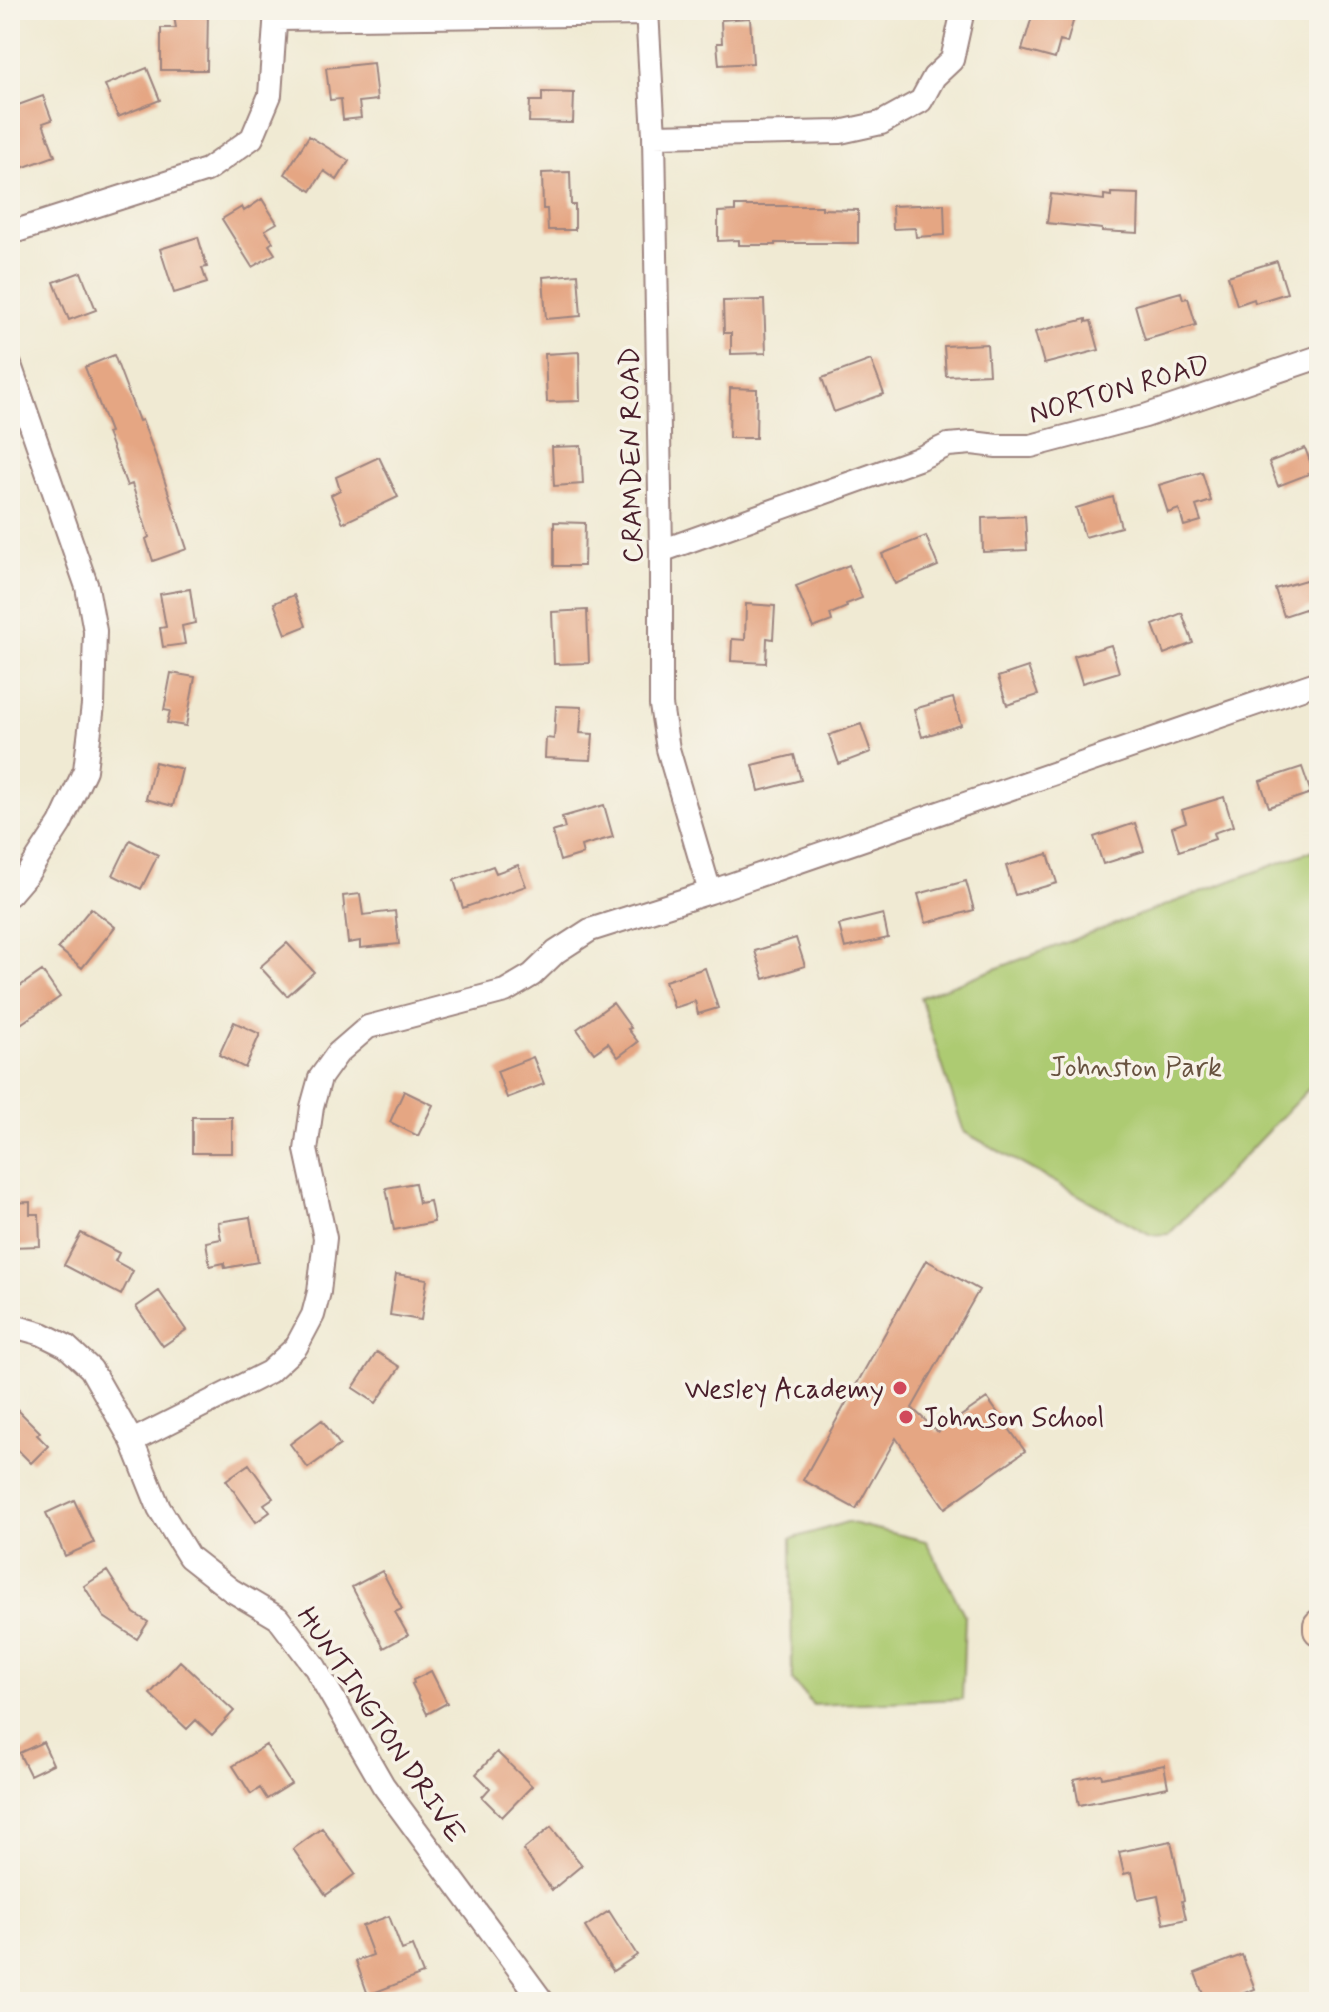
<svg xmlns="http://www.w3.org/2000/svg" width="1329" height="2012" font-family="Mynerve,sans-serif">
  <style>
    .green { fill: #adcb72; stroke: #7c754e; stroke-width: 2 }
    .building { fill: #e5a683 }
    .lines { fill: none; stroke-linecap: round; stroke-linejoin: round }
    .street-casing { stroke: #9d847f; stroke-width: 26 }
    .secondary-casing { stroke: #9d847f; stroke-width: 34 }
    .street { stroke: #fff; stroke-width: 22 }
    .secondary { stroke: #fee4c5; stroke-width: 30 }
    .poi-dot { fill: #d1495b; stroke: #f7f3e8; stroke-width: 3 }
    .labels { text-anchor: middle; stroke-width: 7; stroke-linejoin: round; paint-order: stroke }
    .street-label { font-size: 28px; fill: #4a1f2b; stroke: #f7f3e8 }
    .park-label { font-size: 28px; fill: #685340; stroke: #f7f3e8 }
    .poi-label { font-size: 28px; fill: #4a1f2b; stroke: #f7f3e8; text-anchor: end }
  </style>
  <rect width="100%" height="100%" fill="#f7f3e8"/>
  <filter id="ink" filterUnits="userSpaceOnUse"><feTurbulence type="fractalNoise" baseFrequency=".0125" numOctaves="2"/><feDisplacementMap in="SourceGraphic" scale="16" xChannelSelector="R" yChannelSelector="G"/><feConvolveMatrix kernelMatrix="1 2 1 2 8 2 1 2 1" color-interpolation-filters="sRGB"/></filter>
  <filter id="wash" filterUnits="userSpaceOnUse"><feTurbulence type="fractalNoise" baseFrequency=".006" numOctaves="4" result="noise"/><feDisplacementMap in="SourceGraphic" scale="32" xChannelSelector="R" yChannelSelector="G"/><feGaussianBlur stdDeviation="1.8" result="paint"/><feColorMatrix in="noise" values="0 0 0 0 0 0 0 0 0 0 0 0 0 0 0 0 0 1.4 0 .05"/><feComposite in="paint" operator="in"/></filter>
  <g filter="url(#wash)">
    <rect width="100%" height="100%" fill="#f0ead3"/>
    <!-- green -->
    <path class="green" d="M 1319,848 L 1319,1078 L 1169,1234 L 1151,1235 L 964,1132 L 920,997 Z
      M 847,1522 L 926,1541 L 965,1616 L 962,1699 L 813,1705 L 792,1680 L 791,1539 Z"/>
    <g id="blocks">
      <!-- building -->
      <path class="building" d="M 173,10 L 208,10 L 207,70 L 161,70 L 161,28 L 176,28 Z
        M 1034,10 L 1048,10 L 1074,18 L 1067,43 L 1060,41 L 1055,59 L 1022,50 Z
        M 750,18 L 753,63 L 719,65 L 717,43 L 722,43 L 721,20 Z
        M 373,63 L 377,100 L 359,102 L 361,118 L 343,120 L 341,99 L 330,100 L 326,68 Z
        M 147,68 L 160,100 L 118,117 L 105,85 Z
        M 542,92 L 574,93 L 573,123 L 529,122 L 530,101 L 542,101 Z
        M 43,96 L 52,120 L 43,123 L 55,156 L 16,170 L 10,153 L 10,108 Z
        M 309,136 L 349,161 L 337,180 L 324,171 L 311,191 L 285,174 Z
        M 570,172 L 571,205 L 575,205 L 575,230 L 548,230 L 547,209 L 543,209 L 542,173 Z
        M 1111,193 L 1139,194 L 1138,233 L 1102,231 L 1102,229 L 1047,223 L 1051,194 L 1104,200 L 1104,195 L 1111,196 Z
        M 262,199 L 277,223 L 265,230 L 273,242 L 269,245 L 275,254 L 252,267 L 222,219 L 242,207 L 244,211 Z
        M 944,204 L 945,235 L 916,237 L 915,228 L 893,229 L 892,206 Z
        M 735,206 L 822,206 L 822,209 L 858,210 L 858,243 L 775,243 L 775,245 L 739,245 L 739,240 L 718,241 L 718,212 L 735,211 Z
        M 198,237 L 207,267 L 202,268 L 207,283 L 174,293 L 160,249 Z
        M 1277,261 L 1287,293 L 1255,303 L 1254,299 L 1237,305 L 1228,276 Z
        M 81,272 L 96,310 L 69,320 L 54,282 Z
        M 578,274 L 581,316 L 546,319 L 543,277 Z
        M 1181,292 L 1183,299 L 1188,298 L 1196,325 L 1145,340 L 1135,305 Z
        M 764,300 L 766,353 L 731,354 L 731,333 L 724,333 L 723,301 Z
        M 1086,319 L 1086,322 L 1091,321 L 1099,350 L 1044,364 L 1035,332 Z
        M 987,344 L 989,374 L 946,376 L 944,346 Z
        M 579,352 L 580,401 L 547,402 L 545,354 Z
        M 114,355 L 139,421 L 142,420 L 162,473 L 187,549 L 153,561 L 146,539 L 149,537 L 132,484 L 127,486 L 107,433 L 110,432 L 85,367 Z
        M 871,360 L 884,394 L 834,412 L 822,378 Z
        M 730,388 L 757,389 L 756,438 L 729,438 Z
        M 581,446 L 583,484 L 554,486 L 552,447 Z
        M 1305,448 L 1314,472 L 1278,486 L 1269,462 Z
        M 379,457 L 398,497 L 343,523 L 331,495 L 340,490 L 336,477 Z
        M 1202,472 L 1211,501 L 1196,506 L 1201,521 L 1184,526 L 1179,509 L 1168,513 L 1159,485 Z
        M 1113,497 L 1121,527 L 1085,537 L 1076,508 Z
        M 1025,516 L 1027,550 L 983,552 L 982,518 Z
        M 554,522 L 585,523 L 584,566 L 554,566 Z
        M 926,536 L 938,566 L 895,584 L 882,554 Z
        M 849,565 L 862,598 L 846,604 L 847,607 L 830,614 L 832,621 L 813,628 L 796,586 Z
        M 1309,579 L 1317,605 L 1284,616 L 1275,589 Z
        M 190,589 L 195,623 L 182,626 L 185,644 L 163,647 L 160,628 L 166,627 L 160,594 Z
        M 294,595 L 306,626 L 286,634 L 274,603 Z
        M 746,604 L 775,606 L 773,639 L 767,638 L 766,663 L 731,661 L 732,639 L 745,640 Z
        M 587,610 L 589,663 L 554,664 L 552,612 Z
        M 1182,613 L 1193,643 L 1164,654 L 1153,625 Z
        M 1111,645 L 1119,672 L 1082,683 L 1074,656 Z
        M 1028,667 L 1038,695 L 1007,705 L 998,677 Z
        M 171,673 L 195,677 L 186,726 L 167,723 L 170,711 L 164,710 Z
        M 953,698 L 961,725 L 922,737 L 914,709 Z
        M 556,706 L 582,707 L 580,733 L 593,734 L 591,760 L 545,758 L 546,738 L 554,739 Z
        M 861,724 L 871,752 L 839,764 L 829,735 Z
        M 794,755 L 801,780 L 759,791 L 753,765 Z
        M 155,762 L 182,769 L 173,806 L 146,799 Z
        M 1302,767 L 1311,793 L 1269,807 L 1260,781 Z
        M 1224,797 L 1233,826 L 1213,833 L 1215,839 L 1179,851 L 1172,827 L 1186,822 L 1182,810 Z
        M 604,805 L 613,837 L 581,846 L 583,854 L 560,861 L 552,832 L 565,828 L 562,817 Z
        M 1135,823 L 1144,851 L 1103,864 L 1094,837 Z
        M 130,840 L 158,855 L 141,889 L 113,875 Z
        M 1048,854 L 1057,883 L 1015,895 L 1006,866 Z
        M 518,865 L 526,886 L 463,908 L 454,880 L 493,866 L 496,873 Z
        M 966,881 L 974,910 L 926,923 L 918,894 Z
        M 360,894 L 363,915 L 395,911 L 399,944 L 360,948 L 360,941 L 348,943 L 343,896 Z
        M 91,908 L 115,927 L 82,968 L 58,948 Z
        M 883,914 L 888,938 L 845,948 L 839,925 Z
        M 796,938 L 805,966 L 764,979 L 755,951 Z
        M 287,943 L 314,972 L 287,996 L 260,967 Z
        M 705,968 L 718,1008 L 698,1014 L 695,1001 L 674,1008 L 665,981 Z
        M 42,971 L 60,997 L 19,1025 L 10,1012 L 10,993 Z
        M 613,1003 L 631,1028 L 628,1029 L 638,1042 L 618,1057 L 608,1043 L 594,1053 L 577,1029 Z
        M 234,1022 L 260,1034 L 245,1068 L 219,1055 Z
        M 533,1057 L 544,1084 L 507,1098 L 497,1071 Z
        M 404,1091 L 433,1105 L 418,1136 L 390,1122 Z
        M 192,1117 L 232,1117 L 232,1153 L 192,1153 Z
        M 415,1183 L 419,1203 L 430,1201 L 434,1222 L 394,1230 L 386,1188 Z
        M 30,1202 L 30,1214 L 39,1214 L 40,1246 L 10,1247 L 10,1203 Z
        M 250,1217 L 258,1262 L 225,1268 L 224,1263 L 210,1266 L 206,1242 L 221,1239 L 218,1222 Z
        M 81,1233 L 119,1253 L 115,1261 L 133,1271 L 121,1295 L 64,1265 Z
        M 926,1260 L 979,1290 L 912,1408 L 938,1432 L 987,1398 L 1025,1451 L 945,1508 L 896,1438 L 856,1509 L 803,1480 Z
        M 396,1274 L 427,1279 L 421,1320 L 390,1315 Z
        M 159,1291 L 186,1330 L 163,1346 L 136,1307 Z
        M 377,1352 L 400,1367 L 376,1403 L 353,1388 Z
        M 10,1402 L 40,1432 L 37,1435 L 48,1446 L 31,1463 L 10,1442 Z
        M 322,1420 L 340,1445 L 308,1468 L 290,1444 Z
        M 249,1464 L 273,1498 L 264,1504 L 270,1512 L 256,1522 L 226,1480 Z
        M 74,1500 L 94,1543 L 65,1556 L 46,1513 Z
        M 107,1571 L 134,1613 L 148,1622 L 137,1639 L 104,1617 L 84,1586 Z
        M 382,1571 L 402,1609 L 395,1612 L 408,1635 L 384,1648 L 352,1587 Z
        M 180,1661 L 234,1711 L 212,1735 L 196,1720 L 187,1729 L 150,1694 Z
        M 431,1671 L 447,1703 L 427,1714 L 412,1684 L 414,1683 L 413,1680 Z
        M 43,1742 L 53,1764 L 30,1775 L 19,1753 Z
        M 266,1745 L 291,1784 L 267,1799 L 260,1788 L 251,1794 L 233,1766 Z
        M 497,1752 L 532,1786 L 502,1817 L 482,1797 L 490,1788 L 476,1774 Z
        M 1164,1765 L 1168,1787 L 1079,1805 L 1074,1779 L 1101,1774 L 1102,1778 Z
        M 551,1827 L 582,1865 L 552,1890 L 523,1850 Z
        M 322,1828 L 355,1874 L 326,1895 L 293,1849 Z
        M 1171,1841 L 1184,1900 L 1182,1901 L 1186,1919 L 1164,1924 L 1158,1896 L 1138,1900 L 1132,1872 L 1124,1874 L 1119,1852 Z
        M 609,1911 L 637,1955 L 613,1971 L 585,1927 Z
        M 389,1916 L 402,1950 L 412,1946 L 423,1974 L 368,1995 L 356,1961 L 373,1955 L 362,1926 Z
        M 1242,1955 L 1255,1989 L 1221,2002 L 1206,2002 L 1195,1973 Z"/>
    </g>
  </g>
  <g filter="url(#ink)">
    <use href="#blocks" fill-opacity="0" stroke="#9d847f" stroke-width="2"/>
    <g class="lines">
      <!-- street casing -->
      <g class="street-casing">
        <path id="street" d="M 647,10 L 654,136 L 661,551 L 661,705 L 668,749 L 710,892
          M 277,19 L 647,14
          M 654,136 L 840,132 L 881,123 L 921,101 L 934,77 L 952,60 L 963,10
          M 10,233 L 207,170 L 252,138 L 270,95 L 276,10
          M 10,365 L 87,587 L 95,631 L 93,705 L 85,770 L 60,824 L 28,873 L 10,894
          M 661,551 L 918,459 L 948,445 L 972,443 L 997,446 L 1031,446 L 1145,416 L 1319,357
          M 10,1325 L 42,1334 L 66,1346 L 91,1369 L 132,1441 L 159,1508 L 189,1557 L 231,1590 L 278,1618 L 315,1667 L 383,1785 L 543,2002
          M 132,1441 L 269,1372 L 296,1347 L 313,1315 L 319,1292 L 325,1238 L 306,1150 L 312,1107 L 320,1078 L 338,1053 L 368,1027 L 505,991 L 532,975 L 556,952 L 590,930 L 710,892 L 1319,682"/>
      </g>
      <!-- secondary casing -->
      <g class="secondary-casing">
        <path id="secondary" d="M 1319,1625 L 1319,1630"/>
      </g>
      <!-- street -->
      <use href="#street" class="street"/>
      <!-- secondary -->
      <use href="#secondary" class="secondary"/>
    </g>
  </g>
  <!-- markers -->
  <g class="poi-dot">
    <circle cx="900" cy="1388" r="8"/>
    <circle cx="906" cy="1417" r="8"/>
  </g>
  <g class="labels">
    <!-- street labels -->
    <g class="street-label">
      <text transform="translate(1119 388) rotate(-16)" y="10">NORTON ROAD</text>
      <text transform="translate(630 455) rotate(-91)" y="10">CRAMDEN ROAD</text>
      <text transform="translate(382 1724) rotate(56)" y="10">HUNTINGTON DRIVE</text>
    </g>
    <!-- park labels -->
    <g class="park-label">
      <text x="1136" y="1076">Johnston Park</text>
    </g>
    <!-- poi labels -->
    <g class="poi-label">
      <text x="884" y="1398">Wesley Academy</text>
      <text x="922" y="1427" text-anchor="start">Johnson School</text>
    </g>
  </g>
  <!-- margin -->
  <rect width="1329" height="2012" fill="none" stroke="#f7f3e8" stroke-width="40"/>
</svg>
